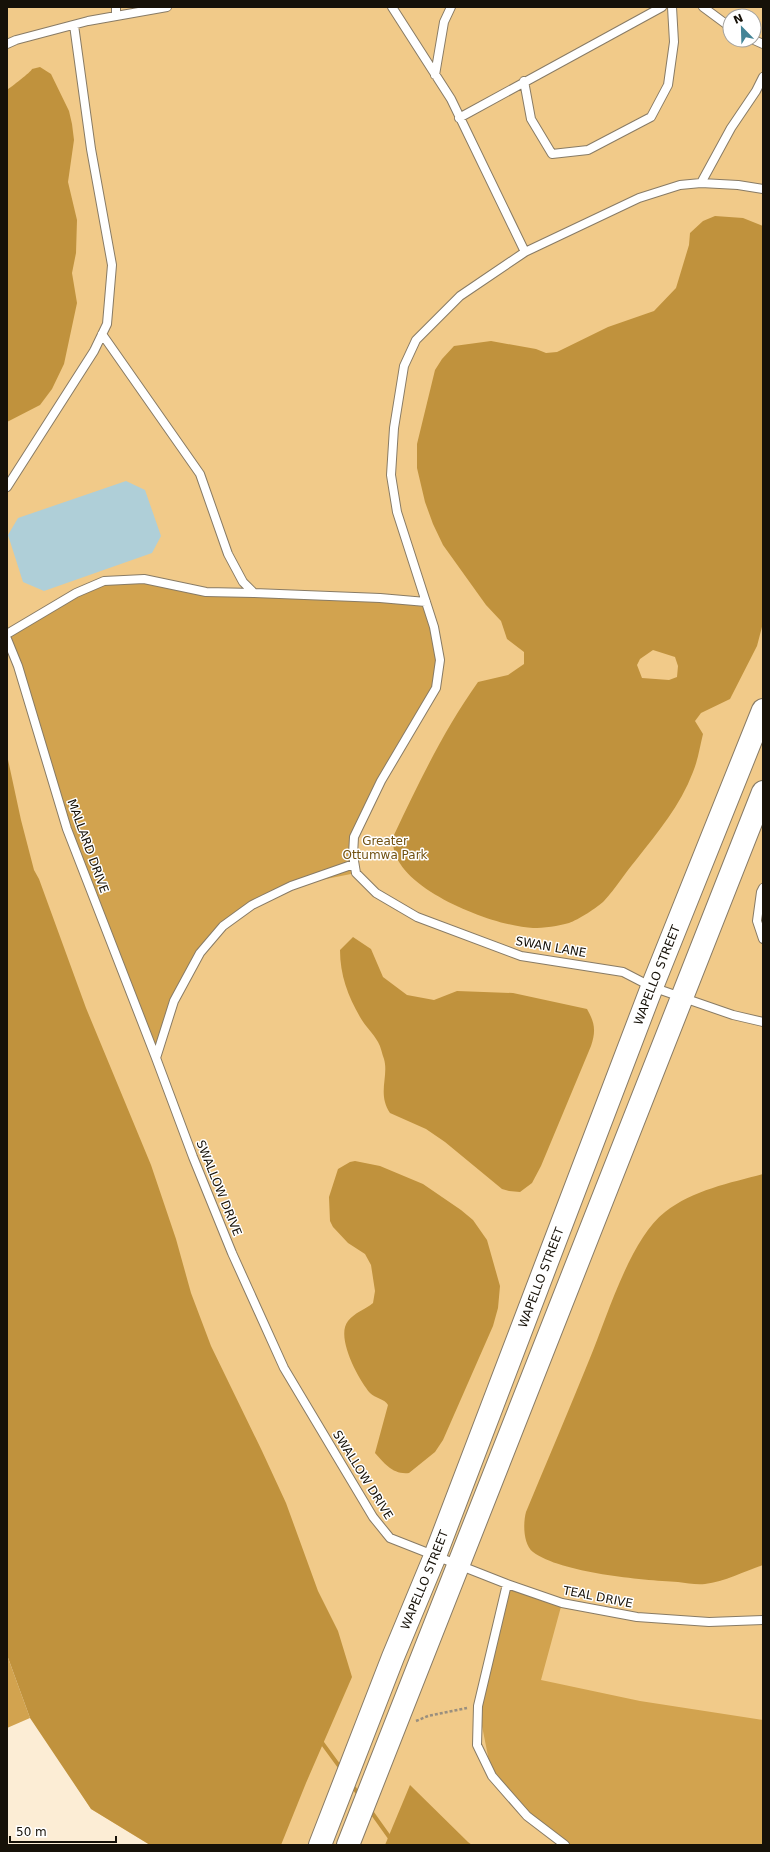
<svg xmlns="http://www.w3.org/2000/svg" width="770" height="1852" font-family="'DejaVu Sans',sans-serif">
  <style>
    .green { fill: #f1ca89; fill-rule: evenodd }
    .forest { fill: #d2a34f }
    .water { fill: #c0923d; fill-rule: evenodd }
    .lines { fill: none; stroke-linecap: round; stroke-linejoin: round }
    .stream { stroke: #c0923d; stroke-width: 4 }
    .building { fill: #afcfd8 }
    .lane-casing { stroke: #887b65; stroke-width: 10 }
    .secondary-casing { stroke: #887b65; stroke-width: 24 }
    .path { stroke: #9a8f7e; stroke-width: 2.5; stroke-dasharray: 3 2; stroke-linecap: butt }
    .lane { stroke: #fff; stroke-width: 8 }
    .secondary { stroke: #fff; stroke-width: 22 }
    .labels { text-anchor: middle; stroke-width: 3; stroke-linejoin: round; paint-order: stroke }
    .park-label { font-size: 12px; fill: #715111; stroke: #fff }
    .street-label { font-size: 12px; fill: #161108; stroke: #fff }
  </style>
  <rect width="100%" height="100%" fill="#fcedd5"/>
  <!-- green -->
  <path class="green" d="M 7,7 L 763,7 L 763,1845 L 150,1845 L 91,1809 L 75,1784 L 7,1655 ZM 730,16 L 754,16 L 754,40 L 730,40 Z"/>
  <!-- forest -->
  <path class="forest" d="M 144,579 L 206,592 L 426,602 L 440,660 L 436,688 L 354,837 L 356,873 L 291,886 L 223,926 L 200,953 L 174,1001 L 156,1058 L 67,829 L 7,634 L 104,581 Z
    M 507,1584 L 562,1603 L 541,1680 L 640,1701 L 763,1720 L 763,1845 L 565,1845 L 527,1816 L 492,1776 L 478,1706 Z
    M 7,1655 L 30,1718 L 7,1728 Z"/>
  <!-- water -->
  <path class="water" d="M 40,67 L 51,74 L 69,111 L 72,124 L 74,140 L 68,182 L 77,220 L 76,253 L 72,273 L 77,303 L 64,364 L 52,389 L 40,405 L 7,422 L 7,90 C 11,87 31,72 32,69 Z
    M 715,216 L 743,218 L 763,226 L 763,623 L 757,646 L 730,699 L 701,713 L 695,721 L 703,734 C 700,746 698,760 693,772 C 680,806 658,832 636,860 C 625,873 616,888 604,901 C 598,907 578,920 569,923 C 559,926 543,928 533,928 C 495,927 382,885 394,835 C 419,782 444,730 478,682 L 508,675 L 524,664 L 524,652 L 507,639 L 501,621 L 486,605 L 443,545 L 433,524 L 425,502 L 417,468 L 417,444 L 435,370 L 442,359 L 454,346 L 491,341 L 536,349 L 546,353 L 557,352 L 608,327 L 654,311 L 676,288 L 689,245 L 690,233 L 703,221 ZM 653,650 L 675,657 L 678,666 L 677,677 L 669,680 L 642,678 L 637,665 L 640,659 Z
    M 7,755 L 21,820 L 34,870 L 39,879 L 86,1008 L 151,1165 L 176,1239 L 191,1293 L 211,1346 L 262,1451 L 286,1503 L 318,1591 L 338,1631 L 352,1677 L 306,1783 L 281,1845 L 150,1845 L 91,1809 L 30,1718 L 7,1655 Z
    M 353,937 L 371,949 L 383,977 L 407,995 L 434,1000 L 457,991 L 513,993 L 587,1009 C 595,1023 596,1031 591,1046 L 541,1166 L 532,1183 L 520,1192 L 509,1191 L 502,1189 L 445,1142 L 426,1129 L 390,1113 C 377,1094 389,1076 384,1059 C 382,1054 381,1047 378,1042 C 373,1033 365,1026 360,1017 C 348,996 340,975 340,950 Z
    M 355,1161 L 380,1166 L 423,1184 L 461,1210 L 473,1220 L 487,1240 L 500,1286 L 498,1308 L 493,1326 L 443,1440 L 435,1452 L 409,1473 C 393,1475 384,1463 375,1453 L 388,1405 C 385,1399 375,1398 370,1393 C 359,1380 335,1337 348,1321 C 354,1313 366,1309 373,1303 L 375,1291 L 371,1265 L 365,1254 L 348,1243 L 333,1227 L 330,1221 L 329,1197 L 338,1169 L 350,1162 Z
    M 763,1174 L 763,1565 C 745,1571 724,1582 705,1584 C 696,1585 687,1583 678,1582 C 642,1580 561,1573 533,1552 C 523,1544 523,1523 526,1512 C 547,1461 569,1410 590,1358 C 607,1317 630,1239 665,1212 C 693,1190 730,1183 763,1174 Z
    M 410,1785 L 468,1842 L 472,1845 L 385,1845 Z"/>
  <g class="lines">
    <!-- stream -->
    <path class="stream" d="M 320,1740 L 342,1770
      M 351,1784 L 360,1796
      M 370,1810 L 395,1845"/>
  </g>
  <!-- building -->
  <path class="building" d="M 126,481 L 145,490 L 161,536 L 152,553 L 44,591 L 23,582 L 8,535 L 18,518 Z"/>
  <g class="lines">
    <!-- lane casing -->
    <g class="lane-casing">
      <path id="lane" d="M 116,7 L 116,16
        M 392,7 L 451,99 L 525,252
        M 703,7 L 730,27
        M 754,40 L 763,44
        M 7,44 L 16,40 L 88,21 L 167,7
        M 435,75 L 444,22 L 451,7
        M 763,77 L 756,91 L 731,128 L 701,183 L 680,185 L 639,198 L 525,252 L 460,296 L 416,340 L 404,366 L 394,428 L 391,475 L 397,512 L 434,627 L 440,660 L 436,688 L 381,781 L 354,837 L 353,855 L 356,873 L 376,893 L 417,917 L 521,956 L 623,972 L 652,987 L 733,1015 L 763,1022
        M 524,81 L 531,119 L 552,154 L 588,150 L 651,117 L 668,85 L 674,42 L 672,7
        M 459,118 L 662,7
        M 701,183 L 738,185 L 763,189
        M 102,334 L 200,474 L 228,554 L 243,582 L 254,593 L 380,598 L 426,602
        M 7,487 L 94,351 L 107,324 L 112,265 L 91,149 L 74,25
        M 7,634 L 76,593 L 104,581 L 144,579 L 206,592 L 254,593
        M 7,639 L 18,666 L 67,829 L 156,1058
        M 354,864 L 291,886 L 252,905 L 223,926 L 200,953 L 174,1001 L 156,1058 L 193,1157 L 232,1253 L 284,1368 L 373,1517 L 390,1538 L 507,1584 L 562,1603 L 637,1617 L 709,1622 L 763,1620
        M 763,888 L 761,892 L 757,921 L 763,939
        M 507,1584 L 478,1706 L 477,1745 L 492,1776 L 527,1816 L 565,1845"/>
    </g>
    <!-- secondary casing -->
    <g class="secondary-casing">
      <g id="secondary">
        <path id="s1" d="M 320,1845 L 393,1657 L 435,1556 L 652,987 L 763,710"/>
        <path d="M 348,1845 L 763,792"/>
      </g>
    </g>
    <!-- path -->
    <path class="path" d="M 416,1721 L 428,1716 L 467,1708"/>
    <!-- lane -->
    <use href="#lane" class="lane"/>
    <!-- secondary -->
    <use href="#secondary" class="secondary"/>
  </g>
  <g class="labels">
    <!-- park labels -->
    <g class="park-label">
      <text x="385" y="845">Greater<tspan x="385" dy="14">Ottumwa Park</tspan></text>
    </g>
    <!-- street labels -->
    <g class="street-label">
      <text transform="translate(88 846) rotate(70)" y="4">MALLARD DRIVE</text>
      <text transform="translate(551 947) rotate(10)" y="4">SWAN LANE</text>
      <text dy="4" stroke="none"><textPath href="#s1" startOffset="933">WAPELLO STREET</textPath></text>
      <text transform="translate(219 1188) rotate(68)" y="4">SWALLOW DRIVE</text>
      <text dy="4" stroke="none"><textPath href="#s1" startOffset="609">WAPELLO STREET</textPath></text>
      <text transform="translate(363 1475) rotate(58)" y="4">SWALLOW DRIVE</text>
      <text dy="4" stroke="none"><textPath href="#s1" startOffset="285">WAPELLO STREET</textPath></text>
      <text transform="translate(598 1597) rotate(11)" y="4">TEAL DRIVE</text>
    </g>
  </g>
  <!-- border -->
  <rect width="770" height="1852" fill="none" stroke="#161108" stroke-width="16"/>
  <!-- north arrow -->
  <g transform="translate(742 28) rotate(337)"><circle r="19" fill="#ffffff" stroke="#a2a09c"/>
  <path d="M0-3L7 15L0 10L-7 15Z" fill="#438496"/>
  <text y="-6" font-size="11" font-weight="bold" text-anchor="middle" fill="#161108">N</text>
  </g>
  <!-- scale -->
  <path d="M10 1836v6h106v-6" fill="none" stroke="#161108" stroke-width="2"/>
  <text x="16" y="1836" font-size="12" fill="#161108" stroke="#ffffff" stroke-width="3" paint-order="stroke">50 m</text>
</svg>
